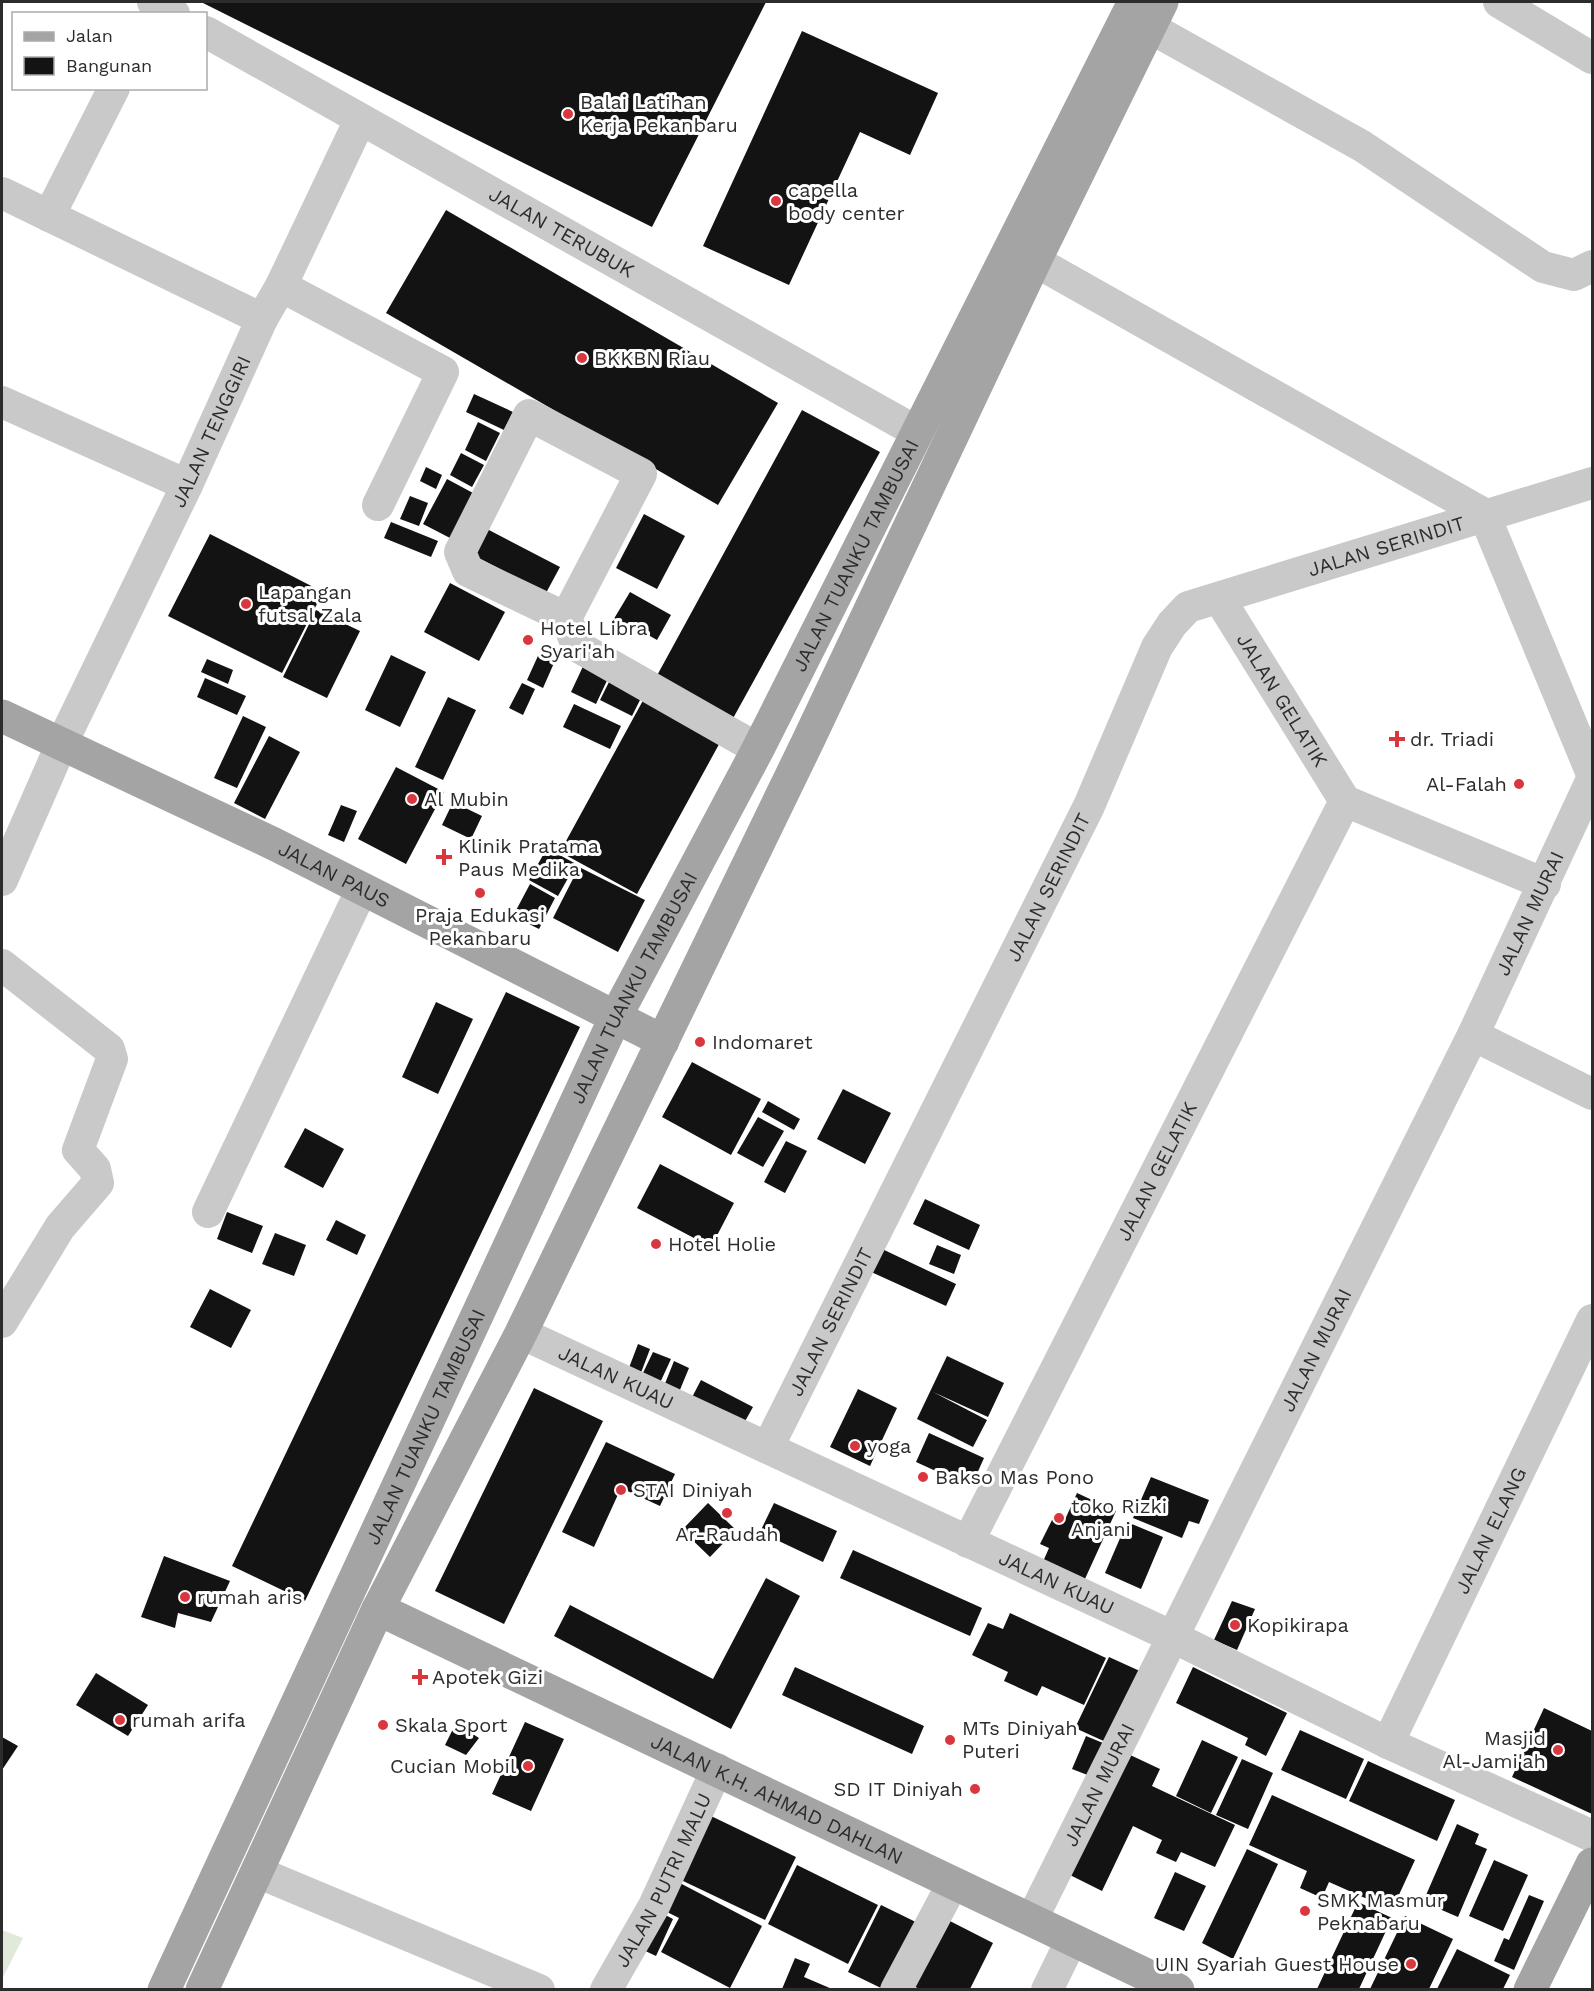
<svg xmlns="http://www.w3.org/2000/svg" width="1594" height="1991" font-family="'Work Sans',sans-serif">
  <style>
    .green { fill: #e1e9da }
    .building { fill: #131313 }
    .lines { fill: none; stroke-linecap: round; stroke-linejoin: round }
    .minor { stroke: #c9c9c9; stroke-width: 32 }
    .major { stroke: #a4a4a4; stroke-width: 33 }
    .poi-dot { fill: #da363e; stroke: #fff; stroke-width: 2 }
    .labels { text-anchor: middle; stroke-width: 6; stroke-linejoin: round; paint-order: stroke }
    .poi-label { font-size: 20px; fill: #2c2c2c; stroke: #fff; text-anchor: start }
    .street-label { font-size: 20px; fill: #2c2c2c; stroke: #fff }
  </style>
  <rect width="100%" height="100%" fill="#fff"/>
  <!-- green -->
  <path class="green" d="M 2,1930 L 23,1938 L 2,1979 Z"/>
  <!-- building -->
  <path class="building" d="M 201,2 L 766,2 L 652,227 Z
    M 802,31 L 938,93 L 910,155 L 860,132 L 789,285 L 703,246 Z
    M 446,210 L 778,403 L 718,505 L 386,313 Z
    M 474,394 L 513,412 L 504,430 L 466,412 Z
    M 802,410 L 880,452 L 731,722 L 654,681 Z
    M 478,422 L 500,433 L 486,461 L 465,450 Z
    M 461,453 L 484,465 L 472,487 L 450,475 Z
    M 426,467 L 442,475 L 436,489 L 420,481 Z
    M 447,479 L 473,493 L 450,538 L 423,524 Z
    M 410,496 L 428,503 L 419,526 L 400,519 Z
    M 644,514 L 685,536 L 657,589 L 616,568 Z
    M 391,522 L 438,541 L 431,557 L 384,538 Z
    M 487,529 L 560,567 L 546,593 L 473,555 Z
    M 210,534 L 323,592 L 282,673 L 168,616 Z
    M 450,583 L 505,612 L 479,661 L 424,632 Z
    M 630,592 L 671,615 L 657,640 L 634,627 L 631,632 L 612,622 Z
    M 316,610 L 360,631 L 327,698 L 283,677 Z
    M 542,647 L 558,654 L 543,688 L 527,680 Z
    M 391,655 L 426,672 L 400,727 L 365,710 Z
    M 207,659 L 233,670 L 228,684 L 201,672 Z
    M 586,660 L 611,672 L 596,704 L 571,692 Z
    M 612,676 L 644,692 L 632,716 L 600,700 Z
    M 205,678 L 246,696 L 237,715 L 197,697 Z
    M 522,683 L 535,689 L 523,715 L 509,708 Z
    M 646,695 L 723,737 L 637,894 L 560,852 Z
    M 448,697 L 476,710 L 443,780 L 415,767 Z
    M 574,704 L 621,726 L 610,749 L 563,727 Z
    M 243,716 L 266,727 L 237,788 L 214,778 Z
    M 269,736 L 300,752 L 265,819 L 234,803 Z
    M 396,767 L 444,792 L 406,864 L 358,839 Z
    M 453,802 L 482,816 L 471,839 L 442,825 Z
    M 341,805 L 357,811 L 344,842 L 328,835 Z
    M 547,848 L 576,864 L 558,896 L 529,880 Z
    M 579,867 L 645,900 L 618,952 L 553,918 Z
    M 530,884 L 555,898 L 539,929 L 513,916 Z
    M 506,992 L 580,1027 L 305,1601 L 232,1566 Z
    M 436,1002 L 473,1019 L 438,1094 L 402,1077 Z
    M 692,1062 L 761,1099 L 731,1155 L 662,1117 Z
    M 843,1089 L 891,1113 L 865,1164 L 817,1139 Z
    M 768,1101 L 800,1119 L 794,1130 L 762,1112 Z
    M 758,1117 L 784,1131 L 763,1167 L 737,1153 Z
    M 305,1128 L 344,1149 L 323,1188 L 284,1167 Z
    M 786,1141 L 807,1151 L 785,1193 L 764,1182 Z
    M 660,1164 L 734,1203 L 711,1247 L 637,1208 Z
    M 925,1199 L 980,1225 L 969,1250 L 913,1224 Z
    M 227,1212 L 263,1226 L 252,1253 L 217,1239 Z
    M 336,1220 L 366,1235 L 357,1255 L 326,1240 Z
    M 275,1233 L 306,1245 L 294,1276 L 262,1264 Z
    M 937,1245 L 961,1255 L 954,1274 L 929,1264 Z
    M 880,1248 L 956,1284 L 946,1306 L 869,1271 Z
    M 210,1289 L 251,1310 L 231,1348 L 190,1327 Z
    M 638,1344 L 650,1349 L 639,1378 L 627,1373 Z
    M 653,1352 L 671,1359 L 659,1385 L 641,1377 Z
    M 947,1356 L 1004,1383 L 988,1417 L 933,1392 L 987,1420 L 973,1447 L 917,1419 Z
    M 674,1361 L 689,1368 L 677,1397 L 662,1391 Z
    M 701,1380 L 753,1407 L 739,1432 L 688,1405 Z
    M 534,1388 L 603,1421 L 504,1624 L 435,1591 Z
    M 858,1389 L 897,1408 L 870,1466 L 830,1447 Z
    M 929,1433 L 984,1458 L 971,1487 L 916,1462 Z
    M 606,1442 L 675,1474 L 660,1506 L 621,1488 L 594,1547 L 562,1532 Z
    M 1151,1477 L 1209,1500 L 1199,1524 L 1189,1521 L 1182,1538 L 1133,1518 Z
    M 1077,1493 L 1116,1511 L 1079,1592 L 1038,1573 L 1049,1548 L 1040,1544 L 1052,1520 L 1063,1524 Z
    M 708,1503 L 736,1530 L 710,1557 L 682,1530 Z
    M 774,1503 L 837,1531 L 823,1562 L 760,1532 Z
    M 1127,1522 L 1163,1537 L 1141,1589 L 1105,1573 Z
    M 853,1550 L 982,1608 L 970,1636 L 840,1578 Z
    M 164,1556 L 230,1581 L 211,1622 L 178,1613 L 175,1628 L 141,1617 Z
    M 766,1578 L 800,1596 L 731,1729 L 554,1636 L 570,1605 L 713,1679 Z
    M 1232,1601 L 1255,1609 L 1237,1650 L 1214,1640 Z
    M 1010,1613 L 1106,1658 L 1084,1705 L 1042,1686 L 1037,1696 L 1004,1681 L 1008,1672 L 972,1655 L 988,1623 L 1003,1629 Z
    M 1109,1657 L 1142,1672 L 1108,1743 L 1075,1728 Z
    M 795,1667 L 924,1726 L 912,1754 L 782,1695 Z
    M 1193,1667 L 1287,1713 L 1266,1756 L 1245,1745 L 1248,1738 L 1176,1703 Z
    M 96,1673 L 148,1705 L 128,1736 L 76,1705 Z
    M 1544,1708 L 1592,1731 L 1592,1814 L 1512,1777 Z
    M 525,1722 L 564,1739 L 531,1811 L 492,1794 Z
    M 456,1723 L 479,1738 L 466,1755 L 445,1745 Z
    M 1300,1730 L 1364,1759 L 1346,1799 L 1281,1770 Z
    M 1086,1736 L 1103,1743 L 1090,1776 L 1072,1769 Z
    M 2,1737 L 18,1746 L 2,1770 Z
    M 1202,1740 L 1238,1757 L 1211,1813 L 1176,1796 Z
    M 1126,1753 L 1160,1769 L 1152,1786 L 1235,1825 L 1215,1867 L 1181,1852 L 1176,1862 L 1156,1853 L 1162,1840 L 1133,1826 L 1102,1891 L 1068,1874 Z
    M 1242,1759 L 1273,1773 L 1248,1829 L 1216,1815 Z
    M 1368,1761 L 1455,1800 L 1437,1841 L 1349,1801 Z
    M 1272,1795 L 1415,1860 L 1392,1910 L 1329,1882 L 1322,1898 L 1300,1888 L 1307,1871 L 1249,1845 Z
    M 711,1816 L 796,1857 L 765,1920 L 681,1880 Z
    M 1457,1824 L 1479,1834 L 1475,1844 L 1487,1849 L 1458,1917 L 1423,1902 Z
    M 1247,1849 L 1278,1864 L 1233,1959 L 1202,1943 Z
    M 1494,1860 L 1528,1875 L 1503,1931 L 1469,1916 Z
    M 797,1865 L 878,1905 L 848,1964 L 768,1924 Z
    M 1175,1872 L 1206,1886 L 1184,1931 L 1154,1918 Z
    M 678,1882 L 762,1926 L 730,1988 L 661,1952 L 679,1918 L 663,1910 Z
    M 1529,1895 L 1544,1901 L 1514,1970 L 1494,1961 L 1504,1938 L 1509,1940 Z
    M 1358,1902 L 1392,1918 L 1359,1989 L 1317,1989 Z
    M 881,1905 L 926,1927 L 883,1989 L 848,1972 Z
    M 656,1910 L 673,1919 L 656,1956 L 639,1948 Z
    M 1405,1916 L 1453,1939 L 1429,1989 L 1370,1989 Z
    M 944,1918 L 993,1943 L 970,1989 L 920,1989 L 910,1985 Z
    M 1457,1949 L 1510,1975 L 1503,1989 L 1437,1989 Z
    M 795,1958 L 810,1964 L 804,1977 L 832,1989 L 782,1989 Z"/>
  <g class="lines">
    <!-- minor -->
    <g class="minor">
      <path d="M 153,2 L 174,14"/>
      <path d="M 1499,2 L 1592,58"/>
      <path d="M 1149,27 L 1362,146 L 1543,267 L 1574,275 L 1592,266"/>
      <path id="s1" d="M 206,32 L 917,432"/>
      <path d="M 2,193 L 262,319"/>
      <path d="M 49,216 L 114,88"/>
      <path d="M 1035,261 L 1484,514 L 1592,774"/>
      <path d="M 281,286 L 443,372 L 378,505"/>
      <path d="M 2,402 L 187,485"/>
      <path id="s2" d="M 1219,598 L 1345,801 L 1545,884"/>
      <path d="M 566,618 L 641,474 L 529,415 L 460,552 L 468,571 L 566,618 L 577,646 L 758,749"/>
      <path id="s3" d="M 2,880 L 62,743 L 187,485 L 262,319 L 281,286 L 360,120"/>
      <path d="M 2,965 L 99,1041 L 109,1049 L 112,1059 L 78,1150 L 95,1169 L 98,1183 L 60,1227 L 2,1322"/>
      <path d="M 1473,1035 L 1592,1094"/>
      <path d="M 208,1212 L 362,889"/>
      <path id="s4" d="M 521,1333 L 1171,1636 L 1388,1743 L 1592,1836"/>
      <path id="s5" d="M 768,1447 L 1089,806 L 1157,647 L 1172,624 L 1188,607 L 1592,483"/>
      <path id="s6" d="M 968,1542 L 1345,801"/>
      <path id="s7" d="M 1388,1743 L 1592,1320"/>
      <path d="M 257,1872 L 539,1990"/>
      <path id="s8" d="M 1032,1919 L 1473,1035 L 1592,779"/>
      <path id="s9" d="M 606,1990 L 654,1906 L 717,1769"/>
      <path d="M 896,1990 L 953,1883"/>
      <path d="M 1047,1990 L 1072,1939"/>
    </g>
    <!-- major -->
    <g class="major">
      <path id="s10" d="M 2,716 L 274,844 L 663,1041"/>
      <path id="s11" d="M 378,1609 L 1178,1990"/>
      <path id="s12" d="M 164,1990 L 615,1018 L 758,749 L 1134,2"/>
      <path d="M 202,1990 L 378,1609 L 521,1333 L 808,741 L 1035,261 L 1162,2"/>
      <path d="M 1530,1990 L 1592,1864"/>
    </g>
  </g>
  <!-- markers -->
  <g class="poi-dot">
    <circle cx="568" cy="114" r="6"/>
    <circle cx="776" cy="201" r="6"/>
    <circle cx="582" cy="358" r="6"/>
    <circle cx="246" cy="604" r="6"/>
    <circle cx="528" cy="640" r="6"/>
    <path d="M1394 730h6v6h6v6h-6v6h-6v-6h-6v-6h6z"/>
    <circle cx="1519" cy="784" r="6"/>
    <circle cx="412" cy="799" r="6"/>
    <path d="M441 848h6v6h6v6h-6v6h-6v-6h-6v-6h6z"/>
    <circle cx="480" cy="893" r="6"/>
    <circle cx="700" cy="1042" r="6"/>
    <circle cx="656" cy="1244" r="6"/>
    <circle cx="855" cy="1446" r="6"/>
    <circle cx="923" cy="1477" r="6"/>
    <circle cx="621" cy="1490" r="6"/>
    <circle cx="727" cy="1513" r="6"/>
    <circle cx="1059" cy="1518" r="6"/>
    <circle cx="185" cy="1597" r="6"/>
    <circle cx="1235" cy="1625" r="6"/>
    <path d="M417 1668h6v6h6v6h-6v6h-6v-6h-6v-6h6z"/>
    <circle cx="120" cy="1720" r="6"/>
    <circle cx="383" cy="1725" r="6"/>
    <circle cx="950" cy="1740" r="6"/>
    <circle cx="1558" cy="1750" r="6"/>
    <circle cx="528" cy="1766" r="6"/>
    <circle cx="975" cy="1789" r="6"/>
    <circle cx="1305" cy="1911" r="6"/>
    <circle cx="1411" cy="1964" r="6"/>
  </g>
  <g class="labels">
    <!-- poi labels -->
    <g class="poi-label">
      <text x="580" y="109">Balai Latihan<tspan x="580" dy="23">Kerja Pekanbaru</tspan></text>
      <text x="788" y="197">capella<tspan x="788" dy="23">body center</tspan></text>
      <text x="594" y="365">BKKBN Riau</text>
      <text x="258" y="599">Lapangan<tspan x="258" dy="23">futsal Zala</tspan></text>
      <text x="540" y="635">Hotel Libra<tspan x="540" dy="23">Syari'ah</tspan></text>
      <text x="1410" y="746">dr. Triadi</text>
      <text x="1507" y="791" text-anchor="end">Al-Falah</text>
      <text x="424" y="806">Al Mubin</text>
      <text x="458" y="853">Klinik Pratama<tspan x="458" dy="23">Paus Medika</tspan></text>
      <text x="480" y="922" text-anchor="middle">Praja Edukasi<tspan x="480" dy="23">Pekanbaru</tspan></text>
      <text x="712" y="1049">Indomaret</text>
      <text x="668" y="1251">Hotel Holie</text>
      <text x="867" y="1453">yoga</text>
      <text x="935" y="1484">Bakso Mas Pono</text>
      <text x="633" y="1497">STAI Diniyah</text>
      <text x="1071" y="1513">toko Rizki<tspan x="1071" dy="23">Anjani</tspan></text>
      <text x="727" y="1541" text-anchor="middle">Ar-Raudah</text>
      <text x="197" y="1604">rumah aris</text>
      <text x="1247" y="1632">Kopikirapa</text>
      <text x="432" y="1684">Apotek Gizi</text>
      <text x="132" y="1727">rumah arifa</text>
      <text x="395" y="1732">Skala Sport</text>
      <text x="962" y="1735">MTs Diniyah<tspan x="962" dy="23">Puteri</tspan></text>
      <text x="1546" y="1745" text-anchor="end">Masjid<tspan x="1546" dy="23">Al-Jami'ah</tspan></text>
      <text x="516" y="1773" text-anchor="end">Cucian Mobil</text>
      <text x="963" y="1796" text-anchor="end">SD IT Diniyah</text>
      <text x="1317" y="1907">SMK Masmur<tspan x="1317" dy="23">Peknabaru</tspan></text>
      <text x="1399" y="1971" text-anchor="end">UIN Syariah Guest House</text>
    </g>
    <!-- street labels -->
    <g class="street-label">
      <text dy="7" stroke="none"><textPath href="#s1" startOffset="408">JALAN TERUBUK</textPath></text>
      <text dy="7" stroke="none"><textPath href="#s3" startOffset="495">JALAN TENGGIRI</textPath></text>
      <text dy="7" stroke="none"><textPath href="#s5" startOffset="1148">JALAN SERINDIT</textPath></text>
      <text dy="7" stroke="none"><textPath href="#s12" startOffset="1593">JALAN TUANKU TAMBUSAI</textPath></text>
      <text dy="7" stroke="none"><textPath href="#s2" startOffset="120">JALAN GELATIK</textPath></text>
      <text dy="7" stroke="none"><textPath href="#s10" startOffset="368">JALAN PAUS</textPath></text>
      <text dy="7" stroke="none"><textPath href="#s5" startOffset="626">JALAN SERINDIT</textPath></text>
      <text dy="7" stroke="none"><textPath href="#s8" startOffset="1122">JALAN MURAI</textPath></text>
      <text dy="7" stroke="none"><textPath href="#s12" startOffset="1107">JALAN TUANKU TAMBUSAI</textPath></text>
      <text dy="7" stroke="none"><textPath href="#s6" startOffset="416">JALAN GELATIK</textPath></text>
      <text dy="7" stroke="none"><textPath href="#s5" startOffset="140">JALAN SERINDIT</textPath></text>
      <text dy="7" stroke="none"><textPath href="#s8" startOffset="636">JALAN MURAI</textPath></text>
      <text dy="7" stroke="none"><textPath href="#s4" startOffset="105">JALAN KUAU</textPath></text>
      <text dy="7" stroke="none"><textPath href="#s12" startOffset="621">JALAN TUANKU TAMBUSAI</textPath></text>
      <text dy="7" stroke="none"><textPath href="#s7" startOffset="236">JALAN ELANG</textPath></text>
      <text dy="7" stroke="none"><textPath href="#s4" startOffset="591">JALAN KUAU</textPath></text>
      <text dy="7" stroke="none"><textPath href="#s8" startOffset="150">JALAN MURAI</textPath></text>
      <text dy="7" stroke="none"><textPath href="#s11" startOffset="442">JALAN K.H. AHMAD DAHLAN</textPath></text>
      <text dy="7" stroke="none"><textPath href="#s9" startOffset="124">JALAN PUTRI MALU</textPath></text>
    </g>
  </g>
  <!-- border -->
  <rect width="1594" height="1991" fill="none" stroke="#2c2c2c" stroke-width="6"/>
  <!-- legend -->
  <rect x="12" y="12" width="195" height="78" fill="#ffffff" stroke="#ababab" stroke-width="1.5"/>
  <rect x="24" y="32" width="30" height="9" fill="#a4a4a4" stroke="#ababab" stroke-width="1.5"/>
  <text x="66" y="42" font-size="18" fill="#2c2c2c">Jalan</text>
  <rect x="24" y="57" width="30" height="18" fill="#131313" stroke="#ababab" stroke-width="1.5"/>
  <text x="66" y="72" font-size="18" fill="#2c2c2c">Bangunan</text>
</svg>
